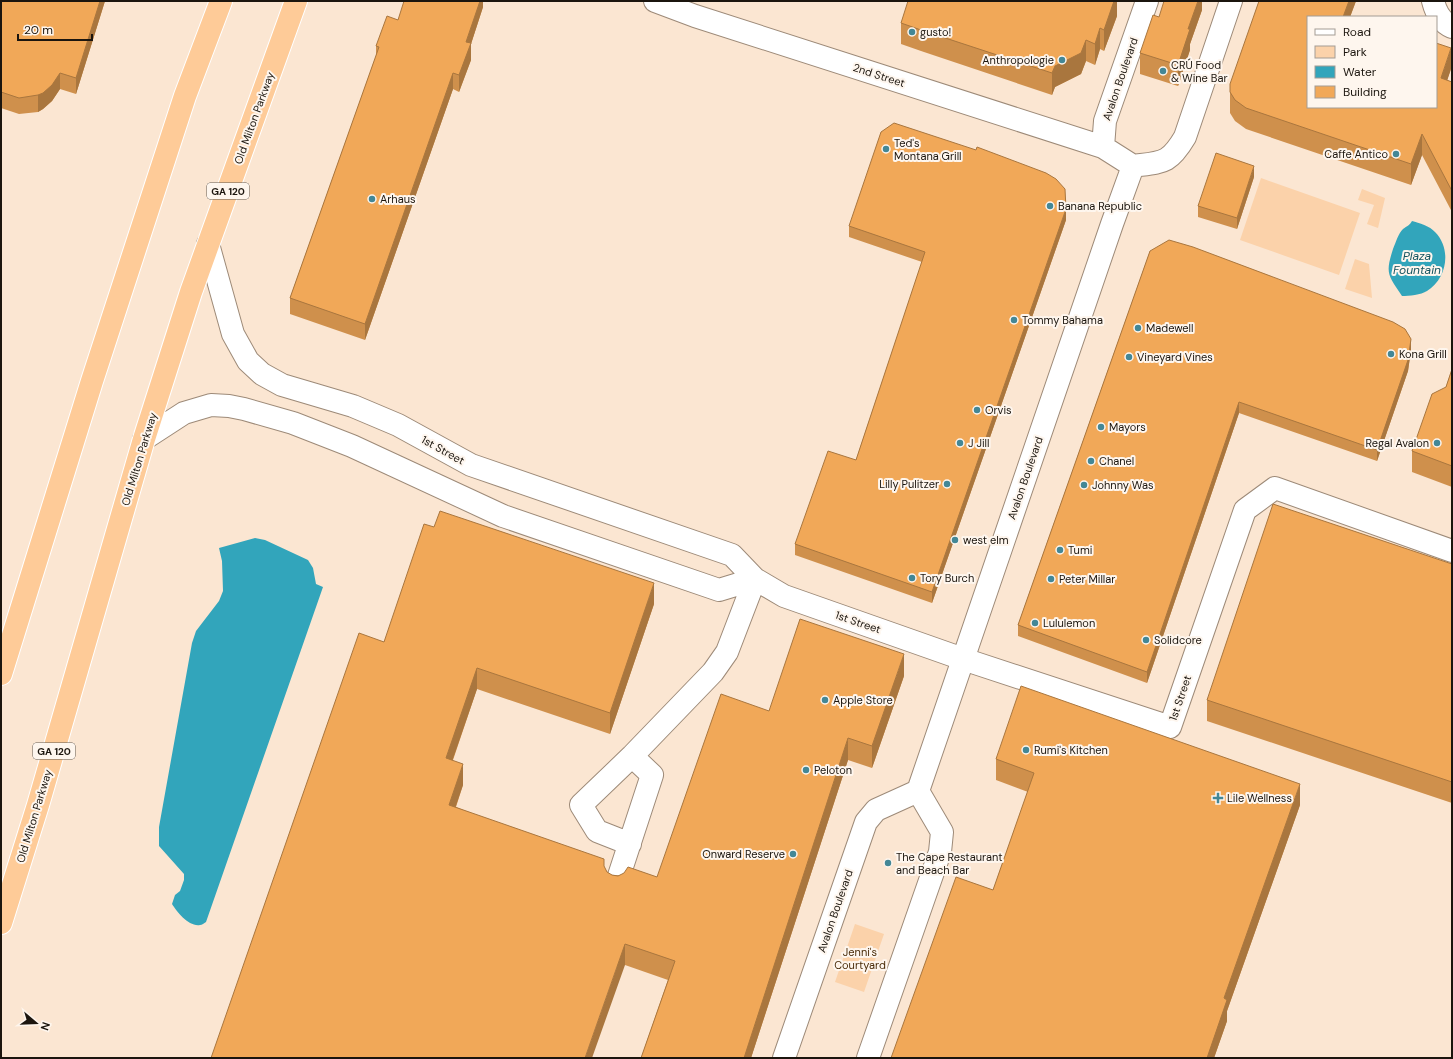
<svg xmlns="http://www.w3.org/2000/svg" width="1453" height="1059" font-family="'DM Sans',sans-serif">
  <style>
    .green { fill: #fbd2aa }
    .water { fill: #32a5bb }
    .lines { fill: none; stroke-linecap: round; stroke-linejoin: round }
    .minor-casing { stroke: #9d8a78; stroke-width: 24 }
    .highway-casing { stroke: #fff; stroke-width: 24 }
    .minor { stroke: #fff; stroke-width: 22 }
    .highway { stroke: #fecb98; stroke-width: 22 }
    .wall { fill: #cf904c }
    .shaded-wall { fill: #a9763e }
    .building { fill: #f1a858; stroke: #a9763e }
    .poi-dot { fill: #438796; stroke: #fef6ee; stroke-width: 1.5 }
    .labels { text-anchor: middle; stroke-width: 4; stroke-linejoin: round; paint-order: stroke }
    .shield { fill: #fef6ee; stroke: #5f5851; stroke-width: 1 }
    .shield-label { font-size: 10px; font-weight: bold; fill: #1b150e }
    .poi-label { font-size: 11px; fill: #1b150e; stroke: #fef6ee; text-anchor: start }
    .street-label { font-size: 11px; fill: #1b150e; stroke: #fef6ee }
    .park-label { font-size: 11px; fill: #4a2c09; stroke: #fef6ee }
    .water-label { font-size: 12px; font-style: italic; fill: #14535f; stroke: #fef6ee }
  </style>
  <rect width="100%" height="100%" fill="#fbe6d2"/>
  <!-- green -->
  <path class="green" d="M 1261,178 L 1360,213 L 1339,275 L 1240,240 Z
    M 1362,189 L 1385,198 L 1378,228 L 1367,224 L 1374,205 L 1358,200 Z
    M 1355,259 L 1369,264 L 1372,298 L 1345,289 Z
    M 855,924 L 884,934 L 864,992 L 835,982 Z"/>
  <!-- water -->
  <path class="water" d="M 1412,221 C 1419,223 1430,226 1435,232 C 1452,249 1447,279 1427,291 C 1421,295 1409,296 1402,296 C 1388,275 1385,274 1393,249 C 1396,242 1398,234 1403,229 C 1407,226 1410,225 1412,221 Z
    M 255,538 L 265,540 L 308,560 L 313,568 L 316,584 L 323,587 L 206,922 C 204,923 202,925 200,925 C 189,927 177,912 172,904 L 175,895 L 180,891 L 184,880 L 184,874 L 159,846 L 159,827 L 192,643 L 196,631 L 219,601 L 223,591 L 222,561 L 219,548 Z"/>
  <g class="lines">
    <!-- minor casing -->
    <g class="minor-casing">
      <path id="minor" d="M 655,1 L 695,16 L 1103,147 L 1133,166 C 1163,162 1169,164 1185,137 L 1231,1
        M 1433,1 C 1436,13 1441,22 1452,27
        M 1103,147 L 1105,121 L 1147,1
        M 208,244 L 233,334 L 248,361 L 262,374 L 282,385 L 353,406 L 398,425 L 471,465 L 732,555 L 755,579 L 784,596 L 963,659 L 1170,727 L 1245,510 L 1275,488 L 1452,551
        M 144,439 L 184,413 L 211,405 L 229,406 L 244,409 L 293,423 L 352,446 L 503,516 L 719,590 L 755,579
        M 630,844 L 597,831 L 581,805 L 632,756 L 713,672 L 727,652 L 755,579
        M 616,885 L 652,775 L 632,756
        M 784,1058 L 866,822 L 876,810 L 918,791 L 1112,224 L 1133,166
        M 868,1058 L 940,852 L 942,832 L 918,791"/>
    </g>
    <!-- highway casing -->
    <g class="highway-casing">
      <path id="highway" d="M 1,674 L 92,381 L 185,96 L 221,1
        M 1,923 L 38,805 L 144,439 L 191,292 L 296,1"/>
    </g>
    <!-- minor -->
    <use href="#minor" class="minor"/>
    <!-- highway -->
    <use href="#highway" class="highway"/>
  </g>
  <!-- wall -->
  <path class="wall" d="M 1,1 L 105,1 L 76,94 L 60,89 L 52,101 L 43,109 L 38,112 L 19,114 L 1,108 Z
    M 483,1 L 483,7 L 471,44 L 471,60 L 459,92 L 453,89 L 365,340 L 290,314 L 290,298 L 376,56 L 376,46 L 398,20 Z
    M 1117,1 L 1117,16 L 1104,51 L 1100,49 L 1095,65 L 1086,61 L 1081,74 L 1055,87 L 1052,95 L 921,51 L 901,44 L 901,23 Z
    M 1202,1 L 1202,10 L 1190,44 L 1190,50 L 1178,86 L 1140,74 L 1140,53 L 1159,17 Z
    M 1259,1 L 1356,1 L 1350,17 L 1308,17 L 1308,107 L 1451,69 L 1447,80 L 1452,82 L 1452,212 L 1422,155 L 1411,185 L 1246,129 L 1235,121 L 1230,113 L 1230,92 Z
    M 1254,177 L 1237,229 L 1198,217 L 1198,206 Z
    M 1066,220 L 932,603 L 795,555 L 795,544 L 856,460 L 922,262 L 849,237 L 849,226 Z
    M 1150,251 L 1411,350 L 1408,371 L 1377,461 L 1239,413 L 1147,683 L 1018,636 L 1018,625 Z
    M 1452,369 L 1452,487 L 1412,472 L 1412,451 L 1446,387 Z
    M 434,527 L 654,604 L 610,734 L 477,689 L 453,760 L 463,785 L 456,807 L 604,867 L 607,872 L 612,875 L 657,877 L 769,711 L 904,676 L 872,768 L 848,760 L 751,1058 L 641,1058 L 668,980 L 625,965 L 211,1058 L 384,642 Z
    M 1452,564 L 1452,803 L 1207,721 L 1207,700 Z
    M 996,759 L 1300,805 L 1227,1011 L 1227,1021 L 1214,1058 L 891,1058 L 993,890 L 1028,792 L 996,780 Z"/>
  <!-- shaded-wall -->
  <path class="shaded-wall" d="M 100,1 L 105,1 L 76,94 L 76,78 Z
    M 480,1 L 483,1 L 483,7 L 471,44 L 471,60 L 459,92 L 459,75 L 466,42 Z
    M 1112,1 L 1117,1 L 1117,16 L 1104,51 L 1104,30 Z
    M 1198,1 L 1202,1 L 1202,10 L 1190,44 L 1190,50 L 1178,86 L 1178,65 L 1188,29 Z
    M 1349,1 L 1356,1 L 1350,17 L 1343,17 Z
    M 1100,28 L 1100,49 L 1095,65 L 1095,44 Z
    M 1086,40 L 1086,61 L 1081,74 L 1055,87 L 1052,95 L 1052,73 L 1055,66 Z
    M 1451,48 L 1451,69 L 1441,99 L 1441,78 Z
    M 60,73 L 60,89 L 52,101 L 43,109 L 38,112 L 38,95 Z
    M 453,73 L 453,89 L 365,340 L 365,324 Z
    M 1422,134 L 1422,155 L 1411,185 L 1411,164 Z
    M 1254,166 L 1254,177 L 1237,229 L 1237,218 Z
    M 1066,209 L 1066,220 L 932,603 L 932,592 Z
    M 1411,339 L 1411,350 L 1408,371 L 1377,461 L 1377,450 Z
    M 1239,402 L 1239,413 L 1147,683 L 1147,672 Z
    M 654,583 L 654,604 L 610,734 L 610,713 Z
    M 904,654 L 904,676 L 872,768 L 872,746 Z
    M 477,668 L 477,689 L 446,779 L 446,758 Z
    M 848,738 L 848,760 L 751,1058 L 744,1058 Z
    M 463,764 L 463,785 L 449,826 L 449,805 Z
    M 1300,784 L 1300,805 L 1227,1011 L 1227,1021 L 1214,1058 L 1207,1058 L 1224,998 Z
    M 625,944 L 625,965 L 592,1058 L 585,1058 Z"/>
  <!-- building -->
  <path class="building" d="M 1,1 L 100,1 L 76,78 L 60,73 L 52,85 L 43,93 L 38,95 L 19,98 L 1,92 Z
    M 404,1 L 480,1 L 466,42 L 471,43 L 459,75 L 453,73 L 365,324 L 290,298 L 379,47 L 376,46 L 387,16 L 398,20 Z
    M 908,1 L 1114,1 L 1104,30 L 1100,28 L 1095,44 L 1086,40 L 1081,53 L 1055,66 L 1052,73 L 921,30 L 901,23 Z
    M 1164,1 L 1198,1 L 1188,29 L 1190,29 L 1178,65 L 1140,53 L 1153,15 L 1159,17 Z
    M 1259,1 L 1349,1 L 1343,17 L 1308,17 L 1308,107 L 1436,107 L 1436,43 L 1451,48 L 1441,78 L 1452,82 L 1452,191 L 1422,134 L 1411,164 L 1246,108 L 1235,100 L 1230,92 L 1230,84 Z
    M 894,123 L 976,150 L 977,147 L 1046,173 L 1056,179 L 1065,189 L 1066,209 L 932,592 L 795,544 L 828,451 L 856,460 L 925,252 L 849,226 L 881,132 Z
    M 1216,153 L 1254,166 L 1237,218 L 1198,206 Z
    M 1169,240 L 1193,247 L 1393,322 L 1405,329 L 1411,339 L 1408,360 L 1377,450 L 1239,402 L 1147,672 L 1018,625 L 1150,251 Z
    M 1452,369 L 1452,466 L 1412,451 L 1432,394 L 1446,387 Z
    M 1273,504 L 1452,564 L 1452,782 L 1207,700 Z
    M 440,511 L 654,583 L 610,713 L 477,668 L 446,758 L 463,764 L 449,805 L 604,859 L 604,866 L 607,872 L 612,875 L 618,876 L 624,873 L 628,867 L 657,877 L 721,694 L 769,711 L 800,619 L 904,654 L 872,746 L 848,738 L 744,1058 L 641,1058 L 675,961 L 625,944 L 585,1058 L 211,1058 L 359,633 L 384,642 L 424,524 L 434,527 Z
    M 1021,686 L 1300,784 L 1224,998 L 1227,1000 L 1207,1058 L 891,1058 L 956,877 L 993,890 L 1034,773 L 996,759 Z"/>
  <!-- markers -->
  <g class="poi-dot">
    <circle cx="912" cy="32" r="4"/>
    <circle cx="1062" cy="60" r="4"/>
    <circle cx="1163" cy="71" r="4"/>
    <circle cx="886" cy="149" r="4"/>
    <circle cx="1396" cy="154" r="4"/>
    <circle cx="372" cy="199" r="4"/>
    <circle cx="1050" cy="206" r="4"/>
    <circle cx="1014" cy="320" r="4"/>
    <circle cx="1138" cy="328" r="4"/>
    <circle cx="1391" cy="354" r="4"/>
    <circle cx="1129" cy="357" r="4"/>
    <circle cx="977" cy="410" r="4"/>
    <circle cx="1101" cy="427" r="4"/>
    <circle cx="960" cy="443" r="4"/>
    <circle cx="1437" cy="443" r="4"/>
    <circle cx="1091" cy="461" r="4"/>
    <circle cx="947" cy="484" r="4"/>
    <circle cx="1084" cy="485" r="4"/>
    <circle cx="955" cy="540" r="4"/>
    <circle cx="1060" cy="550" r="4"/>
    <circle cx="912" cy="578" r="4"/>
    <circle cx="1051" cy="579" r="4"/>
    <circle cx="1035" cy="623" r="4"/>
    <circle cx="1146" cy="640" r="4"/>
    <circle cx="825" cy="700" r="4"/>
    <circle cx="1026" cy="750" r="4"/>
    <circle cx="806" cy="770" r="4"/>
    <path d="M1216 792h4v4h4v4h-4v4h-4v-4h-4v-4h4z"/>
    <circle cx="793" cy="854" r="4"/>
    <circle cx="888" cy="863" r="4"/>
  </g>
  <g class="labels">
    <!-- shield labels -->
    <g class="shield">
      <rect x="207" y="183" width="42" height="16" rx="3"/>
      <rect x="33" y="743" width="42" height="16" rx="3"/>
    </g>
    <g class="shield-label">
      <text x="228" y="195">GA 120</text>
      <text x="54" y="755">GA 120</text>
    </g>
    <!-- poi labels -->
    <g class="poi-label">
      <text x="920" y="36">gusto!</text>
      <text x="1054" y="64" text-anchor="end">Anthropologie</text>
      <text x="1171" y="69">CRÚ Food<tspan x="1171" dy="13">&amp; Wine Bar</tspan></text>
      <text x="894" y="147">Ted's<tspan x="894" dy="13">Montana Grill</tspan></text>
      <text x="1388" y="158" text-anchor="end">Caffe Antico</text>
      <text x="380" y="203">Arhaus</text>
      <text x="1058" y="210">Banana Republic</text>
      <text x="1022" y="324">Tommy Bahama</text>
      <text x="1146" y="332">Madewell</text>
      <text x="1399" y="358">Kona Grill</text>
      <text x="1137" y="361">Vineyard Vines</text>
      <text x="985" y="414">Orvis</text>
      <text x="1109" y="431">Mayors</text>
      <text x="968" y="447">J Jill</text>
      <text x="1429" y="447" text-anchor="end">Regal Avalon</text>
      <text x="1099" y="465">Chanel</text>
      <text x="939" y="488" text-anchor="end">Lilly Pulitzer</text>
      <text x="1092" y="489">Johnny Was</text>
      <text x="963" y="544">west elm</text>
      <text x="1068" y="554">Tumi</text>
      <text x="920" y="582">Tory Burch</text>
      <text x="1059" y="583">Peter Millar</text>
      <text x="1043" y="627">Lululemon</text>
      <text x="1154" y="644">Solidcore</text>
      <text x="833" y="704">Apple Store</text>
      <text x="1034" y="754">Rumi's Kitchen</text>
      <text x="814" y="774">Peloton</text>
      <text x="1227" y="802">Lile Wellness</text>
      <text x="785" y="858" text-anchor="end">Onward Reserve</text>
      <text x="896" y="861">The Cape Restaurant<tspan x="896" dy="13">and Beach Bar</tspan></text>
    </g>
    <!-- street labels -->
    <g class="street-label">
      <text transform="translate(879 75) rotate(18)" y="4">2nd Street</text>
      <text transform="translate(1120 79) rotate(-71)" y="4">Avalon Boulevard</text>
      <text transform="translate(254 118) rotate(-70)" y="4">Old Milton Parkway</text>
      <text transform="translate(443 450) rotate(29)" y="4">1st Street</text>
      <text transform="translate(139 459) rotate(-73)" y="4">Old Milton Parkway</text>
      <text transform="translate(1025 478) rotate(-71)" y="4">Avalon Boulevard</text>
      <text transform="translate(858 622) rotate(19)" y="4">1st Street</text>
      <text transform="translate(1180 698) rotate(-71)" y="4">1st Street</text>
      <text transform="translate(34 816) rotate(-73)" y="4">Old Milton Parkway</text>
      <text transform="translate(835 911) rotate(-71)" y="4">Avalon Boulevard</text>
    </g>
    <!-- park labels -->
    <g class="park-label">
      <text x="860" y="956">Jenni's<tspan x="860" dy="13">Courtyard</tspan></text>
    </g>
    <!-- water labels -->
    <g class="water-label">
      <text x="1417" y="260">Plaza<tspan x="1417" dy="14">Fountain</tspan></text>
    </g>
  </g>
  <!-- border -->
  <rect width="1453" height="1059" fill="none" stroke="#1b150e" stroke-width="4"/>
  <!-- legend -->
  <rect x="1307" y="16" width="130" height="92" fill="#fef6ee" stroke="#a39c94"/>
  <rect x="1315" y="29" width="20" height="6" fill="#ffffff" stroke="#a39c94"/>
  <text x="1343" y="36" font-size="12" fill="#1b150e">Road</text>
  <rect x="1315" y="46" width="20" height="12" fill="#fbd2aa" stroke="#a39c94"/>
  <text x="1343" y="56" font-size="12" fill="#1b150e">Park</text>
  <rect x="1315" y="66" width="20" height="12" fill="#32a5bb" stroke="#a39c94"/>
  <text x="1343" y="76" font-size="12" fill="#1b150e">Water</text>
  <rect x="1315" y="86" width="20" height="12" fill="#f1a858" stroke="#a39c94"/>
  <text x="1343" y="96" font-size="12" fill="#1b150e">Building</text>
  <!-- north arrow -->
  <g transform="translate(36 1023) rotate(109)" stroke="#fef6ee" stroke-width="3" paint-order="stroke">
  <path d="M0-3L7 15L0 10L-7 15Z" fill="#1b150e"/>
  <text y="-6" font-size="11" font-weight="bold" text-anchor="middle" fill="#1b150e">N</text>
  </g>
  <!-- scale -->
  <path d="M18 34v6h74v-6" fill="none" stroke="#1b150e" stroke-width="2"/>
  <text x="24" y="34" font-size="12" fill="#1b150e" stroke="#fef6ee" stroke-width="3" paint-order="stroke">20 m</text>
</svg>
